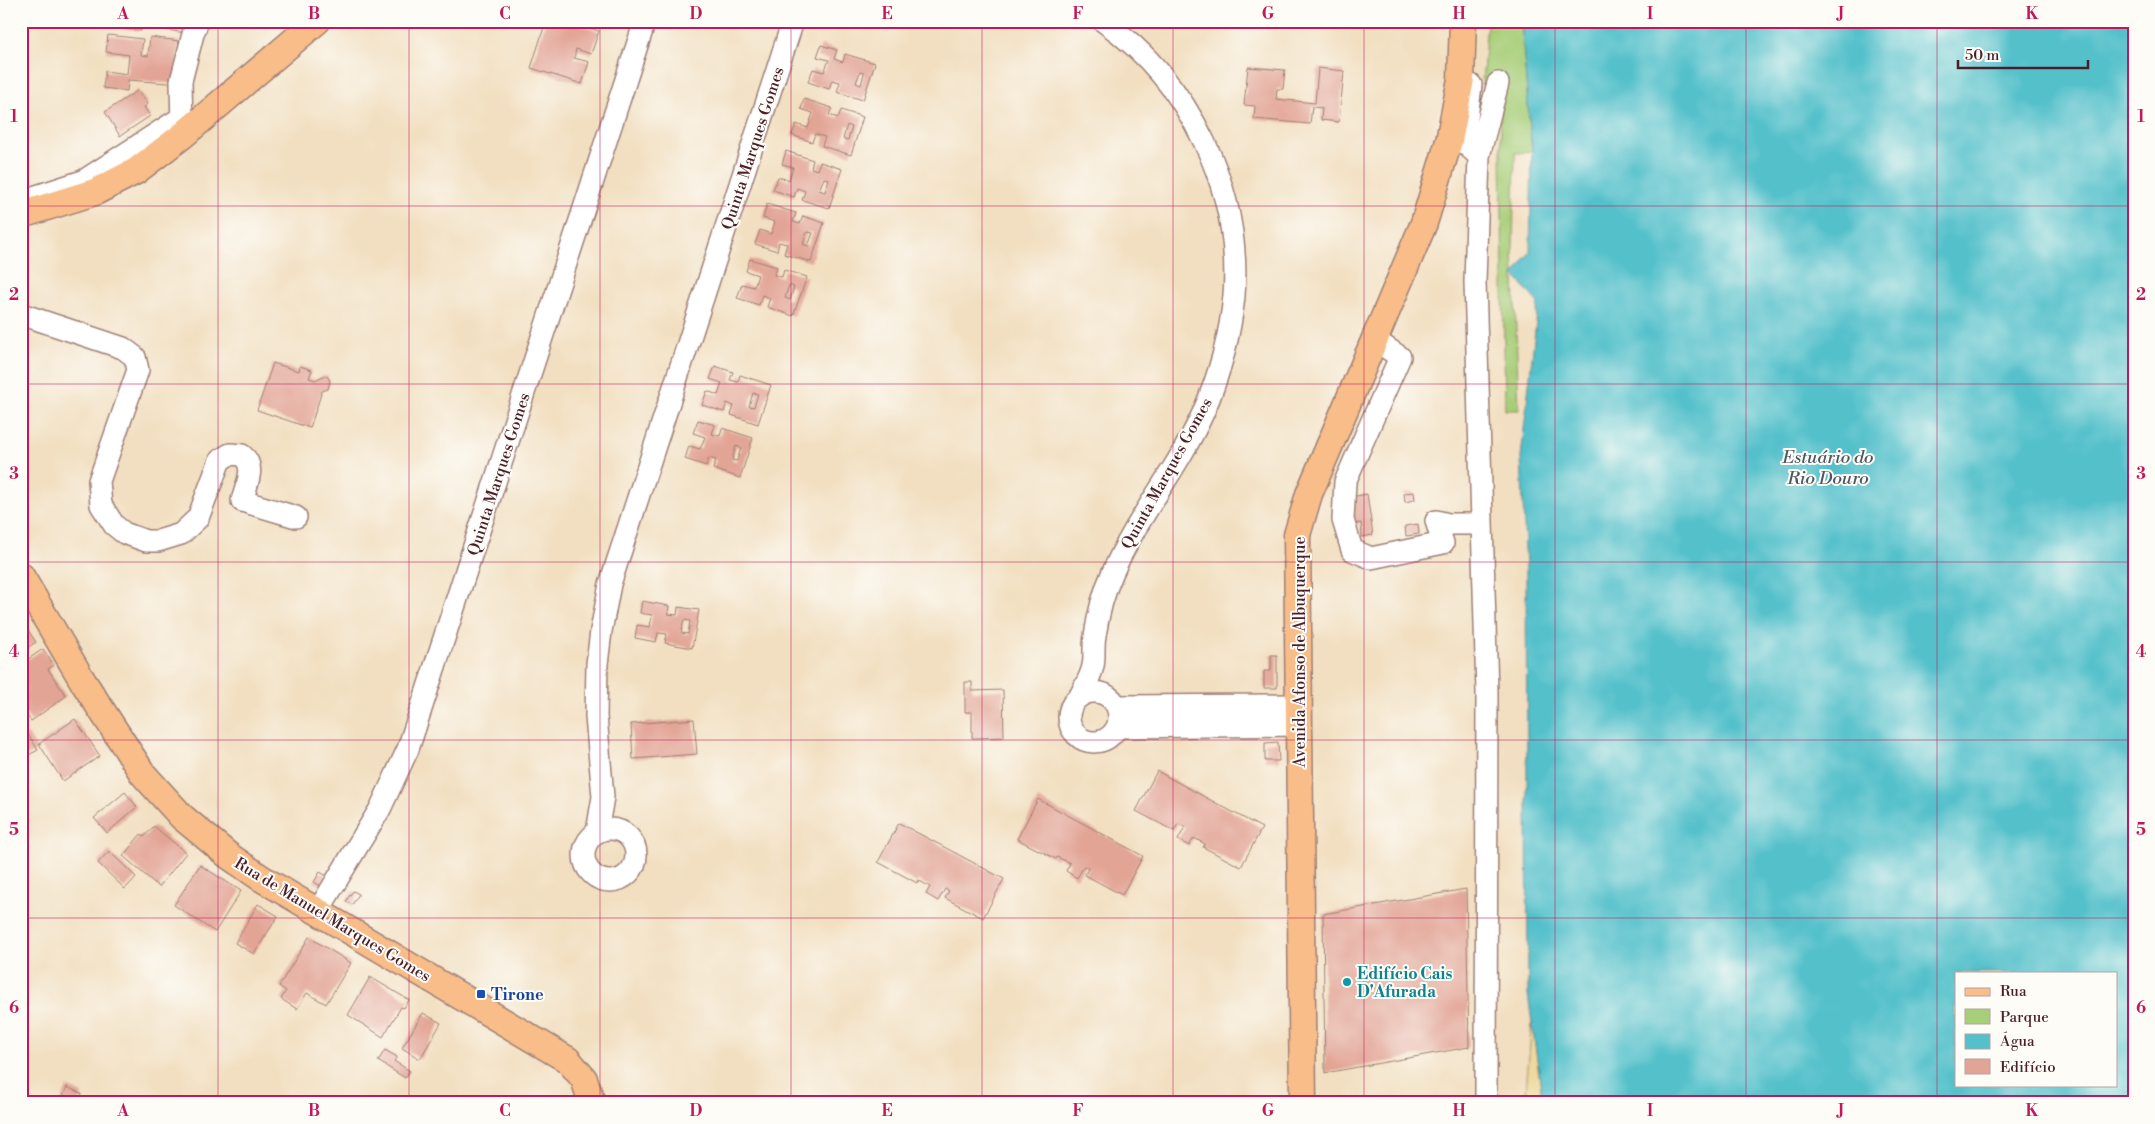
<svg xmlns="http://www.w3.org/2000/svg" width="2155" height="1124" font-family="'Libre Bodoni',serif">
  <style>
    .green { fill: #a7ce78; stroke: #787652 }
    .sand { fill: #eeda9e; stroke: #9c7c64 }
    .water { fill: #53c0ca; stroke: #4e707a; fill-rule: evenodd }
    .building { fill: #e2a495; fill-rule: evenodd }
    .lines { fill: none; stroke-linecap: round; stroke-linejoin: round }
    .minor-casing { stroke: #9e7f76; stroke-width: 24 }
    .major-casing { stroke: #9e7f76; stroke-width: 29 }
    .minor { stroke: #fff; stroke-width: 21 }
    .major { stroke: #f8bd88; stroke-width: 26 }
    .grid { fill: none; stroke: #c2185b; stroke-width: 1; stroke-opacity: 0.55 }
    .culture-dot { fill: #0f9aa8; stroke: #fdfcf7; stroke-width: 2 }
    .transit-dot { fill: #1a4fb4; stroke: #fdfcf7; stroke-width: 2 }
    .labels { text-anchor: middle; stroke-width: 4; stroke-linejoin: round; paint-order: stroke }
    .street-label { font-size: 16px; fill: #4a1f2b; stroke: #fdfcf7 }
    .culture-label { font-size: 16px; font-weight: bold; fill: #0d838f; stroke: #fdfcf7; text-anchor: start }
    .transit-label { font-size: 16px; font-weight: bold; fill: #164399; stroke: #fdfcf7; text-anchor: start }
    .water-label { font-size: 18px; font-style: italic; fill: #4d5763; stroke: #fdfcf7 }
    .neatline { fill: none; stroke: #c2185b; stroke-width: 2 }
    .grid-label { font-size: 16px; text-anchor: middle; font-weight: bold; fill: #c2185b }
  </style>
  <rect width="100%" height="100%" fill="#fdfcf7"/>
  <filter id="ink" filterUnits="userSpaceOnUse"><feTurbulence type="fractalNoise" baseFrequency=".02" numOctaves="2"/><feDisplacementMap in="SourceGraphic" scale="10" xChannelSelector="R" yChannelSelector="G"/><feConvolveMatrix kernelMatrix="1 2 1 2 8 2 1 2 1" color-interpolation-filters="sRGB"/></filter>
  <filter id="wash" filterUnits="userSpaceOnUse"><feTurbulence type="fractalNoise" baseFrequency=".0096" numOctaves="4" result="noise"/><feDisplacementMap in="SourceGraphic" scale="20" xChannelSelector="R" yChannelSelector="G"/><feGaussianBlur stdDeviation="1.12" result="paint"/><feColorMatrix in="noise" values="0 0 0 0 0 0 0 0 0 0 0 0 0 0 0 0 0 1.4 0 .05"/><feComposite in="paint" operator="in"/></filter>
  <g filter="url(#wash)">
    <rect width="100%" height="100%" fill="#f2dfc1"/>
    <!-- green -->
    <path class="green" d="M 1487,21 L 1521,21 L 1532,152 L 1515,153 L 1513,249 L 1519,410 L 1505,410 L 1500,83 L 1482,85 Z"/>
    <!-- sand -->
    <path class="sand" d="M 1532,1020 L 1543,1103 L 1525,1103 Z"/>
    <!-- water -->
    <path class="water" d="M 1521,21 L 2134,21 L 2134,1103 L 1543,1103 L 1528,994 L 1526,569 L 1521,457 L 1538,303 L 1514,275 L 1530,252 L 1532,152 ZM 1956,973 L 2116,973 L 2116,1085 L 1956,1085 Z"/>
    <g id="blocks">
      <!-- building -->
      <path class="building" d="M 103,21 L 142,21 L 141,31 L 109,27 Z
        M 143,21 L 194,21 L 192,34 L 142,26 Z
        M 546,21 L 567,21 L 599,31 L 591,54 L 576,49 L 575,54 L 574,58 L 589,62 L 582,84 L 531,68 Z
        M 108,35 L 143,39 L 141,55 L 148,56 L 150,37 L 179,41 L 177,59 L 181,84 L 128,80 L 127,91 L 103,88 L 105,71 L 127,74 L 129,55 L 106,52 Z
        M 821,45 L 837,50 L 834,59 L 843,62 L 845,54 L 875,63 L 863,100 L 837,92 L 840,82 L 832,80 L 829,89 L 808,82 L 813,69 L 824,72 L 829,60 L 817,57 ZM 860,72 L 864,73 L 861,85 L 856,83 Z
        M 1248,67 L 1285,70 L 1283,89 L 1277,89 L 1276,99 L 1315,103 L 1318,68 L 1344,71 L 1339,122 L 1321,120 L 1322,108 L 1312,107 L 1310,124 L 1254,119 L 1255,106 L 1244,105 Z
        M 138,90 L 148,104 L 144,107 L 150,116 L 120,136 L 105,112 Z
        M 804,99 L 832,108 L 829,115 L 838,118 L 841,110 L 863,117 L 851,155 L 822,146 L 825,137 L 815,134 L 812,142 L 792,135 L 796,124 L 808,128 L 813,113 L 801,109 ZM 847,125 L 852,127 L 848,140 L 843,139 Z
        M 786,151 L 813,160 L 811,168 L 817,170 L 820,162 L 842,169 L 829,208 L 802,200 L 805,191 L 797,188 L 794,197 L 773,190 L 778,177 L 789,180 L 793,167 L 782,164 ZM 824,178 L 829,179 L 825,192 L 819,190 Z
        M 767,204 L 796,213 L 793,222 L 800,224 L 803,216 L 824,223 L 811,262 L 784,254 L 787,244 L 779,242 L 777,251 L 755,244 L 760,230 L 771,234 L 775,222 L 763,218 ZM 807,232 L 813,233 L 808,246 L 803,244 Z
        M 750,259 L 777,267 L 774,275 L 782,277 L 784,270 L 807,277 L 793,316 L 767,307 L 770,298 L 762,295 L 759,305 L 737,298 L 742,284 L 754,287 L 758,275 L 746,271 ZM 789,285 L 794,287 L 790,300 L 785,298 Z
        M 273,363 L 299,371 L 300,366 L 312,370 L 309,378 L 315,380 L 323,376 L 327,376 L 330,381 L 328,389 L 322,391 L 310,428 L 257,410 Z
        M 715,366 L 733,372 L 730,380 L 738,382 L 740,375 L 771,385 L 758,424 L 731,415 L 734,406 L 727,403 L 724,412 L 702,405 L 707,391 L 718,395 L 722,383 L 710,379 ZM 753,393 L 758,394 L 754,407 L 749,406 Z
        M 698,420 L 715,425 L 712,434 L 720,436 L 722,428 L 753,438 L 740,478 L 713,469 L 716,460 L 709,458 L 706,466 L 685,459 L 689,446 L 700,449 L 705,437 L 693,433 ZM 736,446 L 741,448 L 737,461 L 732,460 Z
        M 1414,492 L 1415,500 L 1405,502 L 1404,493 Z
        M 1367,494 L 1373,535 L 1362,537 L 1361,523 L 1355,524 L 1351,497 Z
        M 1418,524 L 1419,534 L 1406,536 L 1405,526 Z
        M 642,601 L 669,606 L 668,614 L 677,615 L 678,607 L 699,610 L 692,648 L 665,643 L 667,634 L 658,633 L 656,642 L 635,638 L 637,625 L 650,627 L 652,615 L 640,613 ZM 684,620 L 690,621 L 688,634 L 681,633 Z
        M 21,620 L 36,642 L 21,652 Z
        M 43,649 L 54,665 L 48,669 L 66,696 L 31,721 L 21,708 L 21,664 Z
        M 1271,655 L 1277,655 L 1277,688 L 1264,688 L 1264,671 L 1271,671 Z
        M 965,682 L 972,682 L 972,691 L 1003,690 L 1004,737 L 972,738 L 972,712 L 965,712 Z
        M 75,719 L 100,756 L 63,781 L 39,744 Z
        M 694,719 L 697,754 L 633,759 L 631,724 Z
        M 28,734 L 38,750 L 23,758 L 21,755 L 21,738 Z
        M 1278,742 L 1279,761 L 1265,761 L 1265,743 Z
        M 1157,771 L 1262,828 L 1241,867 L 1203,847 L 1205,844 L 1194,838 L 1189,846 L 1178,840 L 1185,827 L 1178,824 L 1174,831 L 1136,811 Z
        M 125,792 L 137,807 L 107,833 L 94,818 Z
        M 1038,799 L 1143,856 L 1122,895 L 1085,875 L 1088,868 L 1084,866 L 1077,878 L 1066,871 L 1070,863 L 1057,857 L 1056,859 L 1017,839 Z
        M 899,823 L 1004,879 L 983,918 L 945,898 L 949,891 L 945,889 L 938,901 L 926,894 L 930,887 L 918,880 L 917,883 L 878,862 Z
        M 154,826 L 186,853 L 159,887 L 123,856 L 141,834 L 144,837 Z
        M 109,851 L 136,877 L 125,889 L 98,863 Z
        M 200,865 L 241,891 L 215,932 L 174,905 Z
        M 320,872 L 327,876 L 321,886 L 314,882 Z
        M 1466,889 L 1469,1047 L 1325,1073 L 1323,914 Z
        M 353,891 L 359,894 L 352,905 L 346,901 Z
        M 258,904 L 278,916 L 254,954 L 235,943 Z
        M 309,937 L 351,963 L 326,1004 L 307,993 L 297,1009 L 281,999 L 286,991 L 279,986 Z
        M 370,977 L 409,1000 L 404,1008 L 401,1007 L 383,1037 L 348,1015 Z
        M 423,1013 L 441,1023 L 420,1059 L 402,1048 Z
        M 385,1050 L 397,1057 L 394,1061 L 410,1071 L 405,1078 L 378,1061 Z
        M 67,1087 L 82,1094 L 79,1103 L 60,1103 Z"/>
    </g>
  </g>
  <g filter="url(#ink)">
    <use href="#blocks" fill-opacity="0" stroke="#9e7f76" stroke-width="1"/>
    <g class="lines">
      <!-- minor casing -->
      <g class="minor-casing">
        <path id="minor" d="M 1471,85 L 1464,143 L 1479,156 L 1475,282 L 1487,692 L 1486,1103
          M 182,130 L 181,81 L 193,34 L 198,21
          M 1479,156 L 1498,83
          M 21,201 L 83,181 L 182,117
          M 21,314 L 123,348 L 135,357 L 138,370 L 99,481 L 101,505 L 114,525 L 124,533 L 146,541 L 158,541 L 181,534 L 198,518 L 220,460 L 230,454 L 242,455 C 257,467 246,485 242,501 L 296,517
          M 1375,340 L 1400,357 L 1345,482 L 1343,520 L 1352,550 L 1371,558 L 1443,543 L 1436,521 L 1448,524 L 1481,524
          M1069 717a25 25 0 1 1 50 0a25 25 0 1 1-50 0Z
          M 1081,694 C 1085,686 1091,676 1093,666 C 1095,657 1093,646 1095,636 C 1098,615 1103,594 1112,574 C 1136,518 1178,469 1203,413 C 1219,376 1230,337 1234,296 C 1242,190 1190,82 1103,21
          M 1117,706 L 1299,705
          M 1117,727 L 1299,725
          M584 855a26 26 0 1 1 52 0a26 26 0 1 1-52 0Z
          M 597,832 L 603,797 L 596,716 L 597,664 L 601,631 L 610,584 L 793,21
          M 318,911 L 380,809 L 408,749 L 645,21"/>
      </g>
      <!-- major casing -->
      <g class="major-casing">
        <path id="major" d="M 21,215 L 95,192 L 136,171 L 182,136 L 317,21
          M 21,576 L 84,683 L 143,774 L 182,817 L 229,856 L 261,878 L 568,1060 L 584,1079 L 592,1103
          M 1303,1103 L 1297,535 L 1309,494 L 1424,223 L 1449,141 L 1461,79 L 1463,21"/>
      </g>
      <!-- minor -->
      <use href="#minor" class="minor"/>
      <!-- major -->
      <use href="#major" class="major"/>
    </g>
  </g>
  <!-- grid -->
  <path class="grid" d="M 218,21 L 218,1103M 409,21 L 409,1103M 600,21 L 600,1103M 791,21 L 791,1103M 982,21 L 982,1103M 1173,21 L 1173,1103M 1364,21 L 1364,1103M 1555,21 L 1555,1103M 1746,21 L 1746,1103M 1937,21 L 1937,1103M 21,206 L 2134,206M 21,384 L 2134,384M 21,562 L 2134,562M 21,740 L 2134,740M 21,918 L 2134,918"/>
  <!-- markers -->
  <circle class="culture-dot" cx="1347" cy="982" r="5"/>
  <rect class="transit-dot" x="476" y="989" width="10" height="10" rx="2.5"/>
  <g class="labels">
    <!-- street labels -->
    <g class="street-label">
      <text transform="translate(752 148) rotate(-72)" y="6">Quinta Marques Gomes</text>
      <text transform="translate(1166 473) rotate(-61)" y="6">Quinta Marques Gomes</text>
      <text transform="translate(498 474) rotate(-72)" y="6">Quinta Marques Gomes</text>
      <text transform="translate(1299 652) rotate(-90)" y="6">Avenida Afonso de Albuquerque</text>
      <text transform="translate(333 919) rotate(31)" y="6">Rua de Manuel Marques Gomes</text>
    </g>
    <!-- culture labels -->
    <g class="culture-label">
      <text x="1357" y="979">Edifício Cais<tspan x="1357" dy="18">D'Afurada</tspan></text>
    </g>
    <!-- transit labels -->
    <g class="transit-label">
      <text x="491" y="1000">Tirone</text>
    </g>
    <!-- water labels -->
    <g class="water-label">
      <text x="1828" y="463">Estuário do<tspan x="1828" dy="21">Rio Douro</tspan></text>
    </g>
  </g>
  <!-- margin -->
  <rect width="2155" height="1124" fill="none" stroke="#fdfcf7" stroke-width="55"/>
  <!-- legend -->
  <rect x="1955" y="972" width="162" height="115" fill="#fdfcf7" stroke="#b5a4a5"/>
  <rect x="1965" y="988" width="25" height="8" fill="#f8bd88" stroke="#b5a4a5"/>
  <text x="2000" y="996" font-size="15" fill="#4a1f2b">Rua</text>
  <rect x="1965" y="1009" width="25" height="15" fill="#a7ce78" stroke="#b5a4a5"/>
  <text x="2000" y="1022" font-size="15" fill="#4a1f2b">Parque</text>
  <rect x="1965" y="1034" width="25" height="15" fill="#53c0ca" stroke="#b5a4a5"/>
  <text x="2000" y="1046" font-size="15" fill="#4a1f2b">Água</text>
  <rect x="1965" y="1059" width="25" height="15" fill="#e2a495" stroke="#b5a4a5"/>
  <text x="2000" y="1072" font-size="15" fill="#4a1f2b">Edifício</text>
  <!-- scale -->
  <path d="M1958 60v8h130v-8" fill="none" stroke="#4a1f2b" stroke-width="2.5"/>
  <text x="1965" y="60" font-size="15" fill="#4a1f2b" stroke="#fdfcf7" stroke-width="4" paint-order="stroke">50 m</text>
  <rect x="28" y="28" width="2100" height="1068" class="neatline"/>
  <g class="grid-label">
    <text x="123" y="19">A</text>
    <text x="314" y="19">B</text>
    <text x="505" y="19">C</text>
    <text x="696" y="19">D</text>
    <text x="887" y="19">E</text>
    <text x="1078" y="19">F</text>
    <text x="1268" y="19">G</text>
    <text x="1459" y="19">H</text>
    <text x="1650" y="19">I</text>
    <text x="1841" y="19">J</text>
    <text x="2032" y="19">K</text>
    <text x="14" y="122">1</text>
    <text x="2141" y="122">1</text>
    <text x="14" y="300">2</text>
    <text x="2141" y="300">2</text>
    <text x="14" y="479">3</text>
    <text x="2141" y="479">3</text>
    <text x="14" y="657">4</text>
    <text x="2141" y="657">4</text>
    <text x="14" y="835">5</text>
    <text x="2141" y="835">5</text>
    <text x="14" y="1013">6</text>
    <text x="2141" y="1013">6</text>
    <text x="123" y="1116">A</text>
    <text x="314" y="1116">B</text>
    <text x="505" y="1116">C</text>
    <text x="696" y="1116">D</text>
    <text x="887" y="1116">E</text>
    <text x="1078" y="1116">F</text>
    <text x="1268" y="1116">G</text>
    <text x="1459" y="1116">H</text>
    <text x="1650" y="1116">I</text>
    <text x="1841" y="1116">J</text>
    <text x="2032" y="1116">K</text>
  </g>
</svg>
